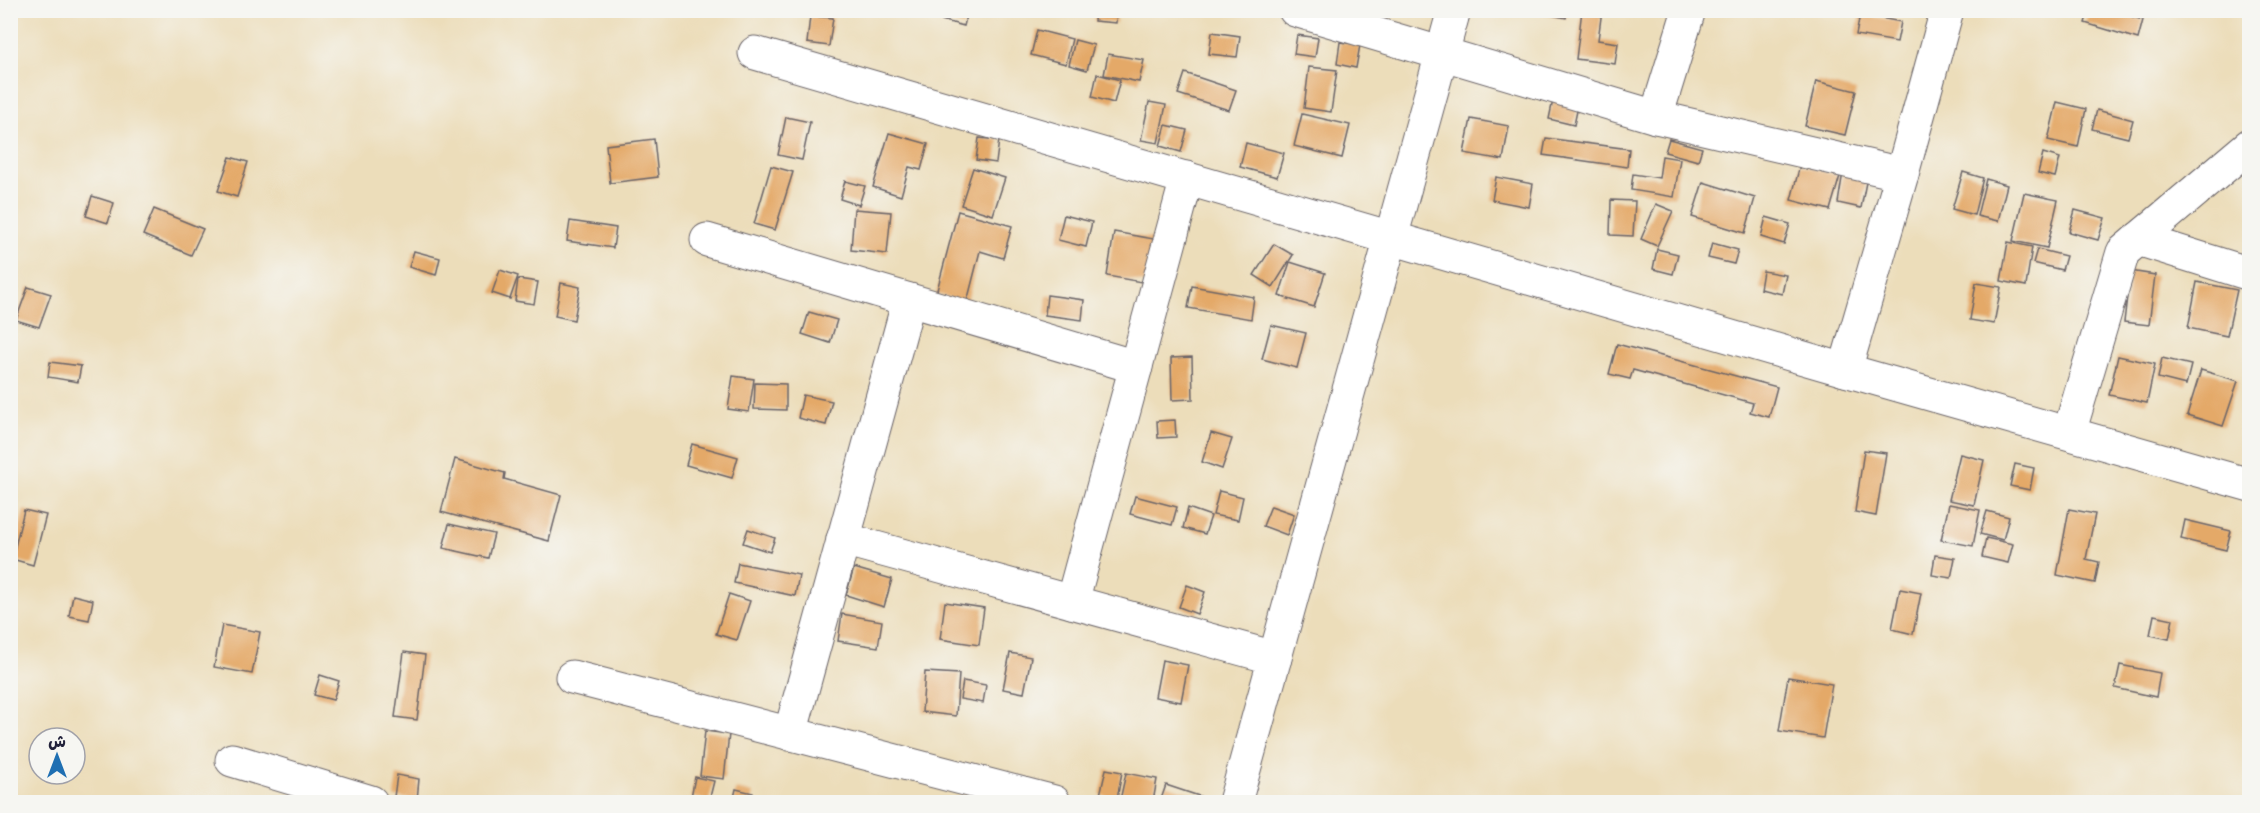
<svg xmlns="http://www.w3.org/2000/svg" width="2260" height="813" font-family="Caveat,'Playpen Sans Arabic',sans-serif">
	<style>
		.building { fill: #e4a967 }
		.lines { fill: none; stroke-linecap: round; stroke-linejoin: round }
		.minor-casing { stroke: #696367; stroke-width: 35 }
		.minor { stroke: #fff; stroke-width: 33 }
	</style>
	<rect width="100%" height="100%" fill="#f6f6f2"/>
	<filter id="ink" filterUnits="userSpaceOnUse"><feTurbulence type="fractalNoise" baseFrequency=".0167" numOctaves="2"/><feDisplacementMap in="SourceGraphic" scale="12" xChannelSelector="R" yChannelSelector="G"/><feConvolveMatrix kernelMatrix="1 2 1 2 8 2 1 2 1" color-interpolation-filters="sRGB"/></filter>
	<filter id="wash" filterUnits="userSpaceOnUse"><feTurbulence type="fractalNoise" baseFrequency=".008" numOctaves="4" result="noise"/><feDisplacementMap in="SourceGraphic" scale="24" xChannelSelector="R" yChannelSelector="G"/><feGaussianBlur stdDeviation="1.35" result="paint"/><feColorMatrix in="noise" values="0 0 0 0 0 0 0 0 0 0 0 0 0 0 0 0 0 1.4 0 .05"/><feComposite in="paint" operator="in"/></filter>
	<g filter="url(#wash)">
		<rect width="100%" height="100%" fill="#ecddba"/>
		<g id="blocks">
			<g class="building">
				<path d="M944 10H968L964 26 941 20Z"/>
				<path d="M1095 10H1117L1116 23 1094 21Z"/>
				<path d="M1541 10H1568L1566 18 1540 13Z"/>
				<path d="M1582 10H1602L1598 40 1618 43 1615 64 1576 59Z"/>
				<path d="M2089 10H2110L2143 20 2138 39 2085 23Z"/>
				<path d="M1860 14 1901 22 1897 42 1856 35Z"/>
				<path d="M810 16 833 18 829 46 807 43Z"/>
				<path d="M1037 30 1072 39 1066 64 1031 55Z"/>
				<path d="M1212 32 1240 36 1237 57 1209 54Z"/>
				<path d="M1297 35 1318 38 1315 57 1294 54Z"/>
				<path d="M1075 40 1094 45 1087 70 1069 65Z"/>
				<path d="M1340 42 1360 45 1356 68 1337 64Z"/>
				<path d="M1108 54 1144 60 1139 82 1104 75Z"/>
				<path d="M1309 67 1337 70 1331 112 1304 108Z"/>
				<path d="M1185 73 1236 90 1229 110 1178 94Z"/>
				<path d="M1097 74 1120 80 1114 103 1092 97Z"/>
				<path d="M1816 81 1856 91 1845 135 1805 126Z"/>
				<path d="M1553 100 1578 106 1574 125 1549 119Z"/>
				<path d="M1149 102 1166 105 1158 143 1141 140Z"/>
				<path d="M2057 102 2086 109 2078 147 2048 140Z"/>
				<path d="M2097 110 2133 120 2128 138 2092 129Z"/>
				<path d="M1302 114 1350 125 1342 158 1294 146Z"/>
				<path d="M786 117 810 122 802 160 778 155Z"/>
				<path d="M1471 119 1509 126 1503 160 1464 153Z"/>
				<path d="M1166 125 1187 130 1181 152 1160 146Z"/>
				<path d="M889 133 928 144 921 170 909 167 901 196 873 187Z"/>
				<path d="M979 138 999 140 996 163 976 160Z"/>
				<path d="M1546 138 1629 149 1627 167 1543 155Z"/>
				<path d="M654 139 658 177 610 183 606 145Z"/>
				<path d="M1669 139 1702 148 1698 161 1665 152Z"/>
				<path d="M1246 143 1284 153 1277 177 1240 167Z"/>
				<path d="M2043 153 2060 158 2055 177 2038 173Z"/>
				<path d="M1662 156 1680 159 1674 197 1631 190 1633 174 1659 178Z"/>
				<path d="M230 157 248 162 237 197 218 191Z"/>
				<path d="M1800 165 1840 176 1830 210 1791 200Z"/>
				<path d="M771 166 793 172 775 230 754 224Z"/>
				<path d="M973 168 1005 178 993 215 961 205Z"/>
				<path d="M1843 172 1867 177 1861 208 1838 203Z"/>
				<path d="M1963 172 1983 178 1974 215 1952 209Z"/>
				<path d="M1496 177 1533 184 1529 207 1492 200Z"/>
				<path d="M1986 179 2007 185 1998 221 1977 216Z"/>
				<path d="M845 181 865 186 859 205 840 199Z"/>
				<path d="M1703 182 1755 198 1745 233 1692 217Z"/>
				<path d="M2024 193 2058 200 2047 248 2013 241Z"/>
				<path d="M92 196 114 203 108 223 86 216Z"/>
				<path d="M1611 200 1635 201 1633 236 1610 235Z"/>
				<path d="M1656 204 1673 211 1657 246 1641 239Z"/>
				<path d="M154 209 203 229 191 255 143 235Z"/>
				<path d="M854 209 891 212 887 254 851 250Z"/>
				<path d="M2075 210 2105 218 2098 240 2069 232Z"/>
				<path d="M958 211 1012 226 1003 258 980 251 967 302 936 294Z"/>
				<path d="M1064 215 1092 222 1086 247 1058 240Z"/>
				<path d="M1766 217 1790 224 1784 244 1761 237Z"/>
				<path d="M570 221 616 228 613 248 567 241Z"/>
				<path d="M1114 232 1154 239 1147 283 1107 276Z"/>
				<path d="M2008 242 2032 247 2026 286 2001 281Z"/>
				<path d="M1712 243 1738 250 1734 264 1708 258Z"/>
				<path d="M1274 244 1293 255 1273 287 1254 275Z"/>
				<path d="M1657 249 1678 254 1673 274 1653 269Z"/>
				<path d="M2037 249 2066 256 2062 270 2033 263Z"/>
				<path d="M414 251 440 258 436 275 409 267Z"/>
				<path d="M1290 262 1325 273 1314 307 1279 296Z"/>
				<path d="M500 270 518 276 510 299 492 293Z"/>
				<path d="M1763 271 1786 275 1782 294 1760 289Z"/>
				<path d="M2130 271 2155 275 2149 325 2124 322Z"/>
				<path d="M518 279 538 282 534 304 515 301Z"/>
				<path d="M2197 282 2237 290 2227 336 2188 328Z"/>
				<path d="M561 283 580 287 574 320 555 316Z"/>
				<path d="M1976 283 2001 287 1994 324 1970 320Z"/>
				<path d="M1192 286 1254 297 1251 319 1188 308Z"/>
				<path d="M28 287 51 294 39 327 16 320Z"/>
				<path d="M1047 295 1084 300 1082 320 1045 315Z"/>
				<path d="M809 312 837 320 830 343 802 334Z"/>
				<path d="M1271 325 1306 333 1297 368 1262 359Z"/>
				<path d="M1617 344 1777 387 1769 417 1750 412 1753 403 1633 370 1630 379 1609 374Z"/>
				<path d="M2118 356 2155 364 2147 403 2109 395Z"/>
				<path d="M1192 357 1193 399 1172 400 1171 358Z"/>
				<path d="M2162 358 2191 365 2186 385 2158 378Z"/>
				<path d="M50 362 81 366 78 382 48 377Z"/>
				<path d="M2201 370 2238 381 2223 426 2187 415Z"/>
				<path d="M733 376 754 379 749 412 728 409Z"/>
				<path d="M755 383 786 384V410L754 409Z"/>
				<path d="M803 395 832 401 826 425 798 418Z"/>
				<path d="M1175 420 1176 437 1158 438 1157 421Z"/>
				<path d="M1211 433 1232 439 1222 469 1202 462Z"/>
				<path d="M692 444 738 457 732 478 686 465Z"/>
				<path d="M1864 450 1886 453 1876 516 1855 512Z"/>
				<path d="M1960 454 1984 460 1974 505 1949 500Z"/>
				<path d="M455 459 505 473 504 479 561 495 549 541 441 512Z"/>
				<path d="M2015 464 2034 468 2030 490 2010 486Z"/>
				<path d="M1219 491 1243 497 1238 520 1213 515Z"/>
				<path d="M1135 496 1177 507 1172 525 1130 514Z"/>
				<path d="M1949 504 1980 510 1973 546 1941 540Z"/>
				<path d="M1271 506 1294 514 1287 535 1263 526Z"/>
				<path d="M1188 508 1211 516 1205 534 1183 528Z"/>
				<path d="M2069 509 2095 514 2086 559 2099 562 2095 583 2057 575Z"/>
				<path d="M24 510 46 515 33 565 12 559Z"/>
				<path d="M1987 511 2009 517 2003 540 1980 534Z"/>
				<path d="M2185 520 2231 531 2226 550 2181 539Z"/>
				<path d="M449 524 494 534 488 558 443 548Z"/>
				<path d="M748 529 775 538 770 552 743 543Z"/>
				<path d="M1986 538 2013 544 2008 563 1982 557Z"/>
				<path d="M1935 555 1955 558 1951 578 1932 575Z"/>
				<path d="M738 563 799 575 795 596 734 583Z"/>
				<path d="M854 568 892 579 884 607 846 595Z"/>
				<path d="M1187 585 1205 592 1197 614 1179 607Z"/>
				<path d="M1900 589 1921 593 1913 634 1892 629Z"/>
				<path d="M729 594 750 601 737 640 716 634Z"/>
				<path d="M73 595 93 600 89 620 69 616Z"/>
				<path d="M945 602 984 608 979 645 940 639Z"/>
				<path d="M842 614 882 621 878 647 838 641Z"/>
				<path d="M2154 615 2173 619 2169 639 2150 635Z"/>
				<path d="M222 625 260 632 252 674 214 667Z"/>
				<path d="M404 652 425 655 417 720 395 717Z"/>
				<path d="M1010 653 1031 657 1024 693 1003 689Z"/>
				<path d="M1162 660 1188 665 1181 702 1155 697Z"/>
				<path d="M2120 665 2160 673 2156 697 2115 688Z"/>
				<path d="M925 672 959 674 956 716 922 712Z"/>
				<path d="M320 675 339 681 333 700 314 695Z"/>
				<path d="M1788 677 1832 684 1823 738 1779 731Z"/>
				<path d="M963 681 986 685 983 703 960 699Z"/>
				<path d="M705 731 729 734 724 779 700 776Z"/>
				<path d="M1106 769 1122 772 1117 799 1100 795Z"/>
				<path d="M1126 773 1157 779 1153 802 1120 800Z"/>
				<path d="M397 775 419 779 417 800 394 797Z"/>
				<path d="M695 777 714 781 709 801 691 797Z"/>
				<path d="M1166 785 1202 797 1200 802H1160Z"/>
				<path d="M736 789 753 793 751 802H733Z"/>
			</g>
		</g>
	</g>
	<g filter="url(#ink)">
		<use href="#blocks" fill-opacity="0" stroke="#696367" stroke-width="1.5"/>
		<g class="lines">
			<defs>
				<g id="minor">
					<path d="M1295 10 1656 117 1902 174"/>
					<path d="M755 53 1845 370 2250 485"/>
					<path d="M1656 117 1689 10"/>
					<path d="M2138 239 2250 274"/>
					<path d="M707 240 1136 367"/>
					<path d="M1845 370 1902 174 1947 10"/>
					<path d="M2069 433 2123 252 2250 145"/>
					<path d="M843 539 1275 658"/>
					<path d="M1072 602 1187 178"/>
					<path d="M572 677 1054 802"/>
					<path d="M790 734 909 300"/>
					<path d="M232 760 371 802"/>
					<path d="M1235 802 1454 10"/>
				</g>
			</defs>
			<use href="#minor" class="minor-casing"/>
			<use href="#minor" class="minor"/>
		</g>
	</g>
	<rect width="2260" height="813" fill="none" stroke="#f6f6f2" stroke-width="36"/>
	<g transform="translate(57 756)"><circle r="28" fill="#f6f6f2" stroke="#a1a1a9" stroke-width="1.5"/>
	<path d="M0-4.5L10 22L0 15L-10 22Z" fill="#1f6fb2"/>
	<text y="-9" font-size="16" font-weight="bold" text-anchor="middle" fill="#22223b">ش</text>
	</g>
</svg>
